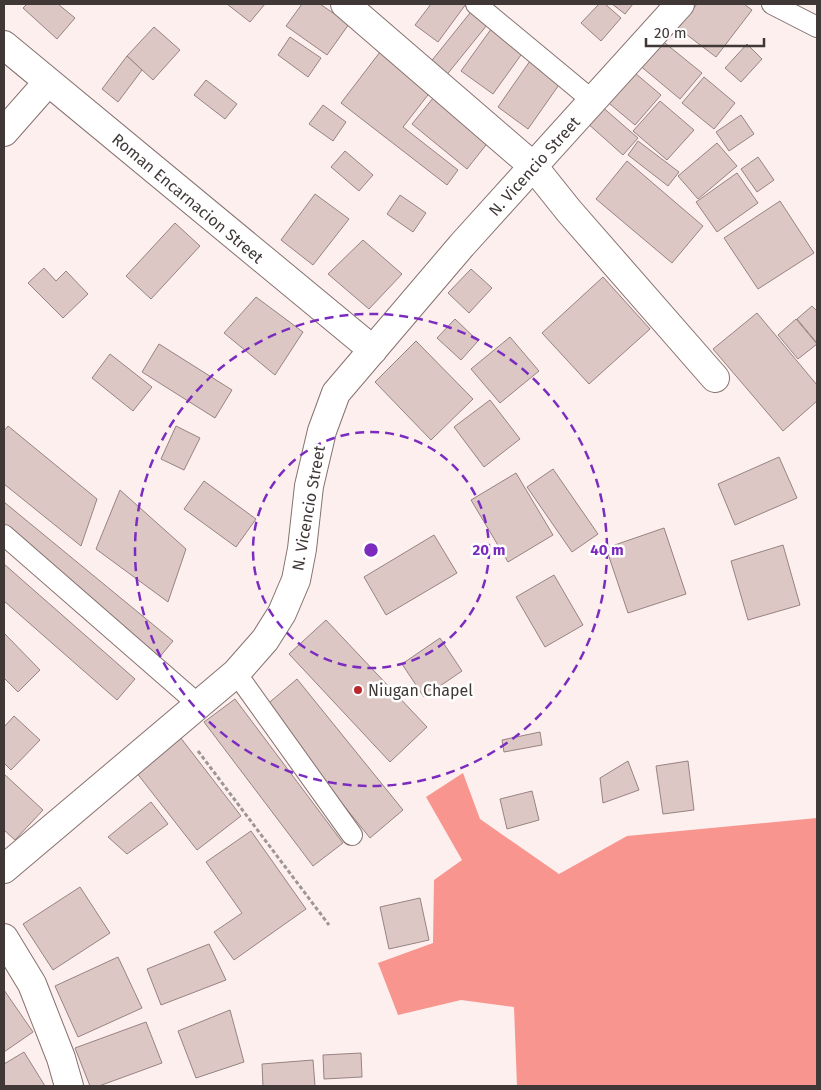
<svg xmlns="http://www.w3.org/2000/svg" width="821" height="1090" font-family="'Fira Sans',sans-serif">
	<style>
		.water { fill: #f8958e }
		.building { fill: #ddc7c5; stroke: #978381 }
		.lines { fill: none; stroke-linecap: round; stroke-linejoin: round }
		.service-casing { stroke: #867270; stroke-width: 22 }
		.minor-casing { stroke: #867270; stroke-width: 30 }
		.path { stroke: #9f9594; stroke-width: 3; stroke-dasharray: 4 2.5; stroke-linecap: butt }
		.service { stroke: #fff; stroke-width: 20 }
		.minor { stroke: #fff; stroke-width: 28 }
		.ring { fill: none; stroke: #7b2cbf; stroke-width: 2.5; stroke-dasharray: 9 6 }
		.poi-dot { fill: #b9282e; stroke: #fff; stroke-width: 2 }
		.labels { text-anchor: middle; stroke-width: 5; stroke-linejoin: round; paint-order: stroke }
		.street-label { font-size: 16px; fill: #403837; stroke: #fff }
		.poi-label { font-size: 16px; fill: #403837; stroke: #fff; text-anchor: start }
		.centre { fill: #7b2cbf; stroke: #fff; stroke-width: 2.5 }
		.ring-label { font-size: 15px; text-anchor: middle; font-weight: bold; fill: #7b2cbf; stroke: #fff; stroke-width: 5; stroke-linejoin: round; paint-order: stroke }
	</style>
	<rect width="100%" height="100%" fill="#fcefee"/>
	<path class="water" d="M463 773 480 819 559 874 627 836 817 818V1086H517L514 1007 461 1000 398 1015 378 963 433 943 434 880 462 860 426 797Z"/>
	<g class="building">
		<path d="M27 4H58L75 18 57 39 23 8Z"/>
		<path d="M227 4H265L250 22Z"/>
		<path d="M302 4H320L349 24 327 55 286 26Z"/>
		<path d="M431 4H466L438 42 415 25Z"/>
		<path d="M599 4H605L621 18 601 41 581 23Z"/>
		<path d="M612 4H633L625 14Z"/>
		<path d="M697 4H744L752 10 716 57 678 28Z"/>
		<path d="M474 8 487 25 445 77 429 64Z"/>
		<path d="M494 25 526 48 493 94 461 71Z"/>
		<path d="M154 27 180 50 153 80 127 56Z"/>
		<path d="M290 37 321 58 308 77 278 55Z"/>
		<path d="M660 39 702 73 680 99 638 64Z"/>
		<path d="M747 44 762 59 741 82 725 68Z"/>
		<path d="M380 52 431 91 403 127 458 170 447 185 341 103Z"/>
		<path d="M127 56 142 70 118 102 102 89Z"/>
		<path d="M530 61 561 82 528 129 498 107Z"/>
		<path d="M629 68 661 95 635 125 604 99Z"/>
		<path d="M704 77 735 103 714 129 682 103Z"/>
		<path d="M206 80 237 104 225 119 194 95Z"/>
		<path d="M438 92 493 136 467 169 412 124Z"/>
		<path d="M660 101 694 130 667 160 633 131Z"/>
		<path d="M323 105 346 122 333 141 309 124Z"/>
		<path d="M600 105 638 138 623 155 586 122Z"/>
		<path d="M741 115 754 134 729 151 716 132Z"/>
		<path d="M638 141 679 172 668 186 628 155Z"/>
		<path d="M717 143 737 166 698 199 678 176Z"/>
		<path d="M345 151 373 175 359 191 331 167Z"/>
		<path d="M758 157 774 180 757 192 741 169Z"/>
		<path d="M627 161 703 226 672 263 596 199Z"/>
		<path d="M737 173 758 203 717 232 696 202Z"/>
		<path d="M315 194 349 219 313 265 281 240Z"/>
		<path d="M400 195 426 213 413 232 387 214Z"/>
		<path d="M780 201 814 253 758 289 724 238Z"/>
		<path d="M175 223 200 246 151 299 126 276Z"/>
		<path d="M363 240 402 274 369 309 328 274Z"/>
		<path d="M44 268 56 281 66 271 88 294 63 318 28 283Z"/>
		<path d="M471 269 492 288 469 313 448 293Z"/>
		<path d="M603 277 650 329 589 384 542 333Z"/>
		<path d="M256 297 303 332 275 375 224 333Z"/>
		<path d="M812 306 817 311V343L797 319Z"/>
		<path d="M757 313 817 385V401L783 431 713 349Z"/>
		<path d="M455 319 478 341 461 360 437 338Z"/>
		<path d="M796 319 817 344 798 359 778 335Z"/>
		<path d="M510 337 539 371 500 403 471 369Z"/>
		<path d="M416 341 473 399 431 440 375 382Z"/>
		<path d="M159 344 232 390 215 418 142 372Z"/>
		<path d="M110 354 152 387 133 411 92 378Z"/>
		<path d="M490 400 520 439 484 467 454 427Z"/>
		<path d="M8 426 97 499 81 546 4 484V431Z"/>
		<path d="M176 426 200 438 184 470 161 459Z"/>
		<path d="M779 457 797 498 735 525 718 484Z"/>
		<path d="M553 469 598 534 572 552 527 487Z"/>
		<path d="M516 473 553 535 508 562 471 500Z"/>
		<path d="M204 481 256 519 236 547 184 509Z"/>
		<path d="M120 490 186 549 168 602 96 549Z"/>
		<path d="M4 502 173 641 158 659 4 533Z"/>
		<path d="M664 528 686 594 628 613 606 548Z"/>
		<path d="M434 535 457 573 386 615 364 577Z"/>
		<path d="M783 545 800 605 748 620 731 561Z"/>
		<path d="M4 564 135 679 117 700 4 601Z"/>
		<path d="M554 575 583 625 545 647 516 597Z"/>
		<path d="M326 620 427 727 390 762 289 654Z"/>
		<path d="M4 633 40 670 18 692 4 678Z"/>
		<path d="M440 638 462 671 424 697 402 664Z"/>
		<path d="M297 679 403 810 370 838 264 707Z"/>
		<path d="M235 699 343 843 313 866 204 722Z"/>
		<path d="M14 716 40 740 11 770 4 763V727Z"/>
		<path d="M540 732 542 745 504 752 502 740Z"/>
		<path d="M180 737 241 816 197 850 136 772Z"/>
		<path d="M628 761 639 790 603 803 600 778Z"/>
		<path d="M688 761 694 810 663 814 656 766Z"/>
		<path d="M4 774 43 810 15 840 4 830Z"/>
		<path d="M532 791 539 820 507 829 500 799Z"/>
		<path d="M151 802 168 824 127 854 108 837Z"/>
		<path d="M251 831 306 909 234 960 214 932 242 913 206 862Z"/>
		<path d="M80 887 110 933 53 970 23 924Z"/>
		<path d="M420 898 429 940 389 949 380 907Z"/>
		<path d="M209 944 226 980 161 1005 147 969Z"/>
		<path d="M118 957 142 1008 78 1037 55 986Z"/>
		<path d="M4 990 33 1032 4 1052Z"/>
		<path d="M230 1010 244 1062 196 1078 178 1031Z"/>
		<path d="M146 1022 162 1063 99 1086H90L75 1048Z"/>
		<path d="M24 1052 45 1086H4V1064Z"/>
		<path d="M361 1053 362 1077 324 1079 323 1055Z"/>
		<path d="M313 1060 315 1086H263L262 1064Z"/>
	</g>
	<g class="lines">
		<defs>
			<g id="service">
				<path d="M476 4 593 101"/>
				<path d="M772 4 817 27"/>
				<path d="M4 535 199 705"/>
				<path d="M236 673 352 835"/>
			</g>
			<g id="minor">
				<path d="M345 4 533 166 569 211 715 378"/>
				<path d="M4 45 373 350"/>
				<path d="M4 132 48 82"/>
				<path d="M4 869 236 673 265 640 282 613 296 580 302 549 309 486 322 431 336 393 462 245 680 4"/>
				<path d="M4 938 32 984 61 1058 69 1086"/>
			</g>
		</defs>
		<use href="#service" class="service-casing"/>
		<use href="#minor" class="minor-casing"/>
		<path class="path" d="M198 751 329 925"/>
		<use href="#service" class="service"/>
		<use href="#minor" class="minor"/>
	</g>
	<g class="ring">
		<circle cx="371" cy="550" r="118"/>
		<circle cx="371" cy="550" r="236"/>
	</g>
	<circle class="poi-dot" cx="358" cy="690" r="5"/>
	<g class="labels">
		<g class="street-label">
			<text transform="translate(534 166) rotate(-48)" y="6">N. Vicencio Street</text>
			<text transform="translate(188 198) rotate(40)" y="6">Roman Encarnacion Street</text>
			<text transform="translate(308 508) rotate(-80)" y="6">N. Vicencio Street</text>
		</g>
		<g class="poi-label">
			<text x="368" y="696">Niugan Chapel</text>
		</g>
	</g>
	<circle cx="371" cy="550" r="8" class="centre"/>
	<g class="ring-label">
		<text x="489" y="555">20 m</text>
		<text x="607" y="555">40 m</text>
	</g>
	<rect width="821" height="1090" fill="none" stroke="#403837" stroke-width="10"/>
	<path d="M646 38v8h118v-8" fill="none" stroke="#403837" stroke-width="2.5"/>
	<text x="654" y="38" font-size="15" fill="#403837" stroke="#ffffff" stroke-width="4" paint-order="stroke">20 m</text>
</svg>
